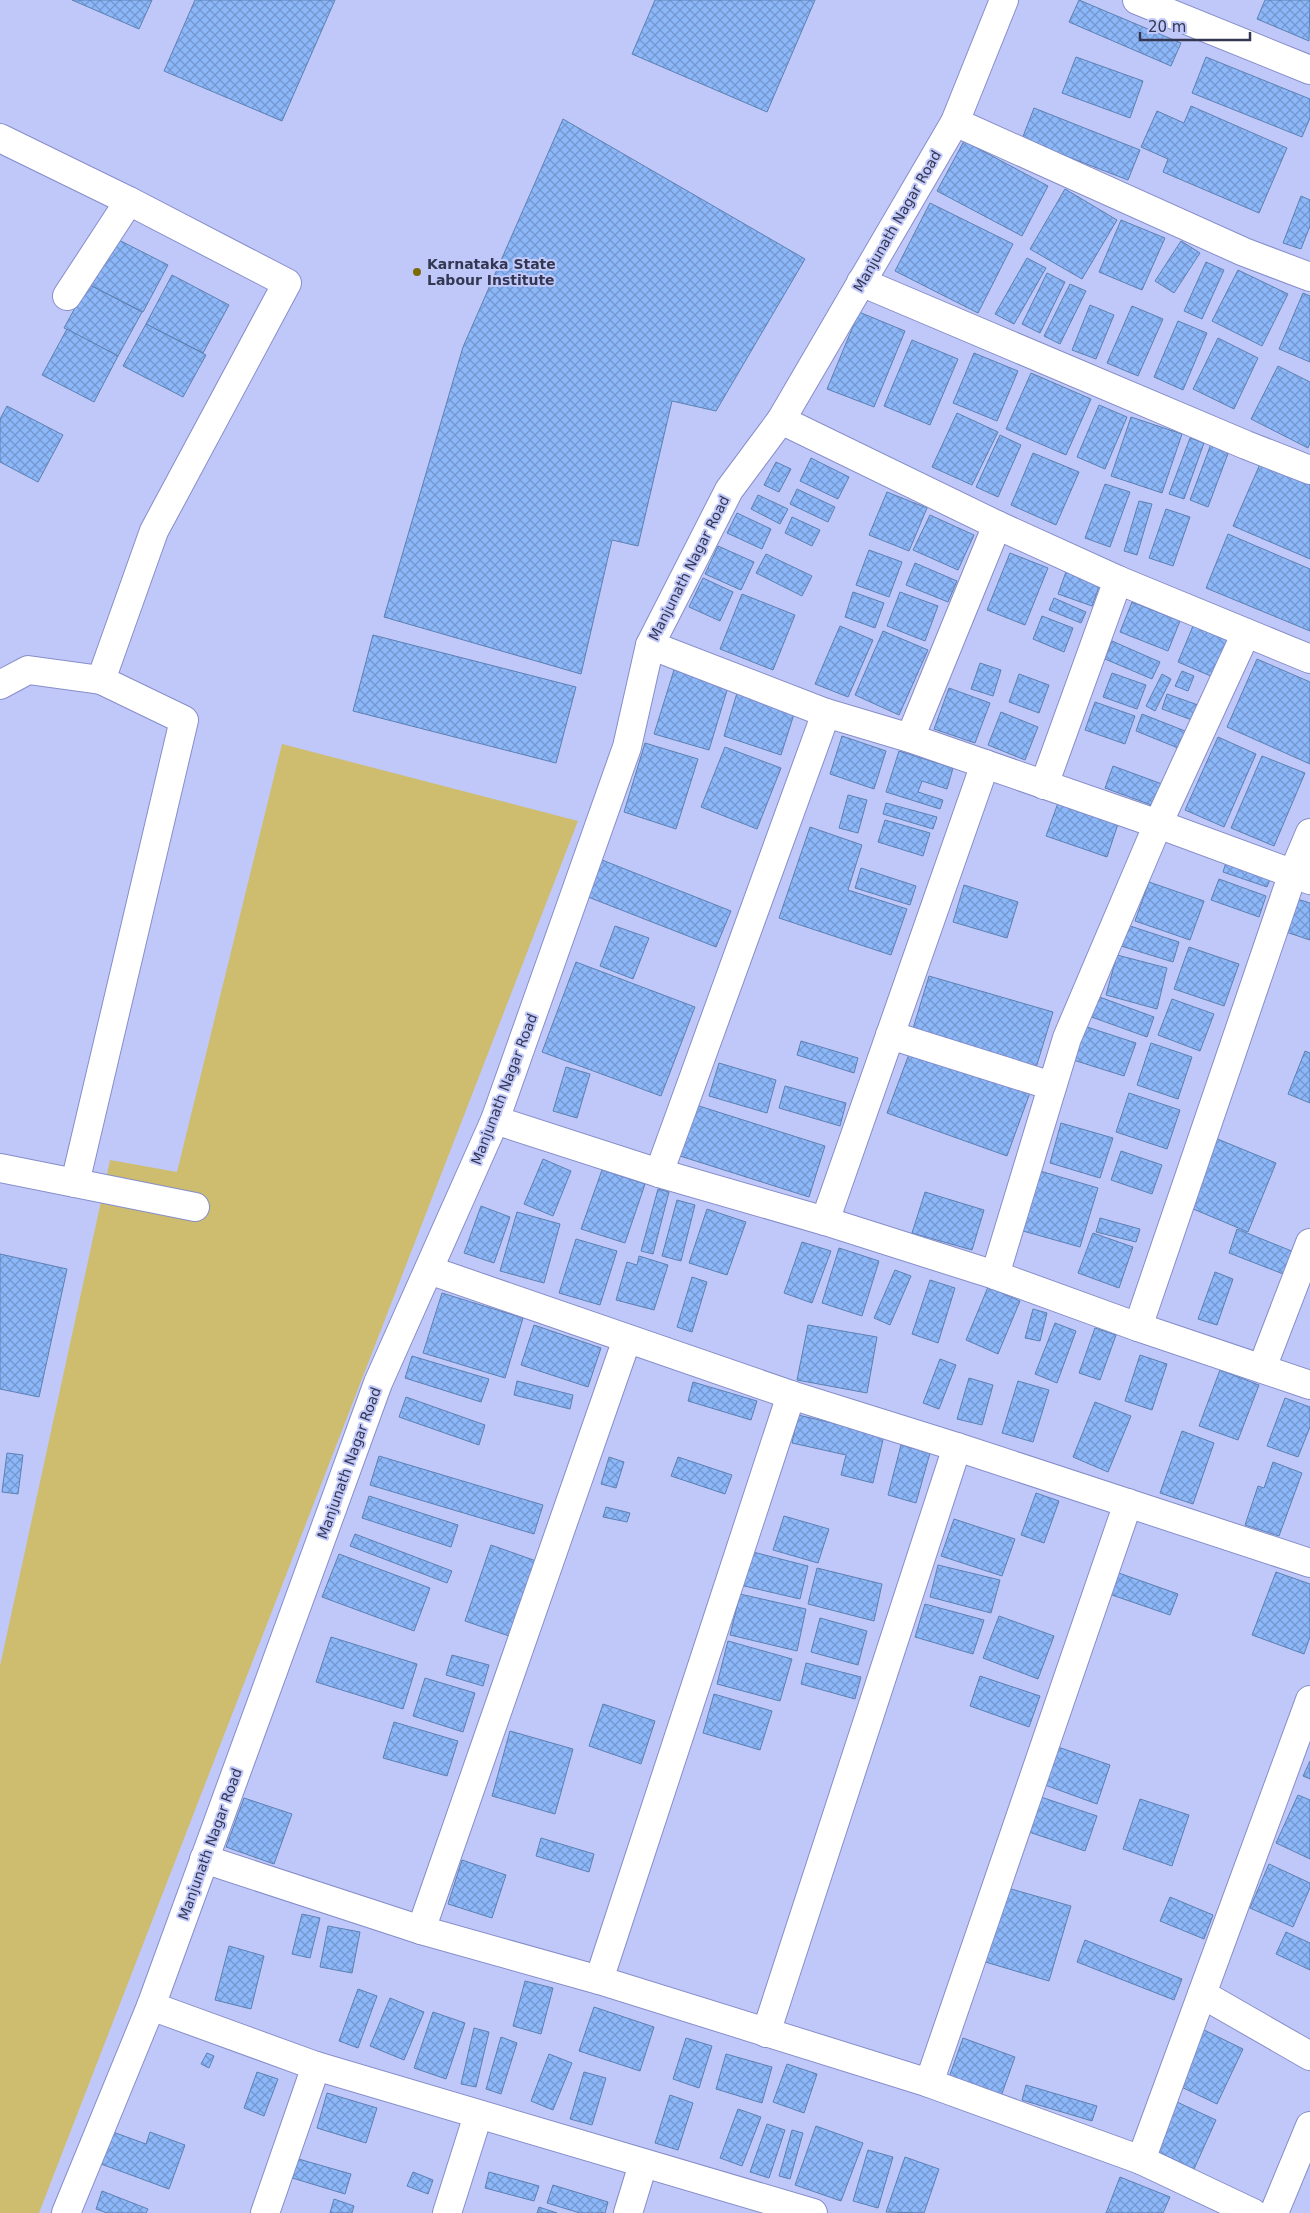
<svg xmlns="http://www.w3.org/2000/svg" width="1310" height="2213" font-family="'DejaVu Sans',sans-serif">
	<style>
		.green { fill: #cebd6e }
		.building { fill: url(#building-cross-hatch); stroke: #5d80b3 }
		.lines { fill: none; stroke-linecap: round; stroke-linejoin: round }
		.street-casing { stroke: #868ec9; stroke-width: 30 }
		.street { stroke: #fff; stroke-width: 28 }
		.poi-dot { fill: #7c6a02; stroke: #c0c8fa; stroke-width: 2 }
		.labels { text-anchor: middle; stroke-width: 4; stroke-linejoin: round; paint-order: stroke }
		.street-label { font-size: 14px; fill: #343751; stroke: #c0c8fa }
		.poi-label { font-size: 14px; font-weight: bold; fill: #343751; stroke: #c0c8fa; text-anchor: start }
	</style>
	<defs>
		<pattern id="building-cross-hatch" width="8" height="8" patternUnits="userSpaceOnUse" patternTransform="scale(1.25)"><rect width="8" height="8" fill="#8cb8fa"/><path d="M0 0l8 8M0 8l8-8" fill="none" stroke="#7396cd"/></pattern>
	</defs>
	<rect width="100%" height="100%" fill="#c0c8fa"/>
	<path class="green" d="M282 744 578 821 39 2213H0V1666L110 1160 177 1172Z"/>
	<g class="building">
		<path d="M72 0H152L139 29Z"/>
		<path d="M195 0H335L282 121 164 71Z"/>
		<path d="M655 0H815L767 112 632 54Z"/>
		<path d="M1079 0 1181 43 1171 66 1069 22Z"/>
		<path d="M1265 0H1310L1309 41 1257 19Z"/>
		<path d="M1076 57 1143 81 1130 118 1062 93Z"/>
		<path d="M1206 57 1310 99V118L1302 137 1192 93Z"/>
		<path d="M1191 106 1287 148 1259 213 1163 172 1168 159 1141 147 1157 111 1184 123Z"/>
		<path d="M1034 108 1140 150 1128 180 1022 139Z"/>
		<path d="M563 119 805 259 716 411 672 401 638 546 612 540 581 674 384 617 463 347Z"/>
		<path d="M964 141 1048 186 1022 236 937 191Z"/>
		<path d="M1065 189 1117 220 1082 279 1030 249Z"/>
		<path d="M1301 196 1310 200V226L1301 249 1283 243Z"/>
		<path d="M930 203 1013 244 978 313 895 271Z"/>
		<path d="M1121 220 1165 238 1142 290 1099 272Z"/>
		<path d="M113 237 168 265 143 312 88 284Z"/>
		<path d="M1181 241 1200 253 1174 293 1155 281Z"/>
		<path d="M1027 258 1046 268 1014 324 995 314Z"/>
		<path d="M1206 262 1224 270 1202 319 1184 311Z"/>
		<path d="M1238 270 1288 294 1262 346 1212 321Z"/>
		<path d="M1047 273 1065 282 1040 333 1022 324Z"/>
		<path d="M172 275 229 305 203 353 146 324Z"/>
		<path d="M88 284 142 312 118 356 64 328Z"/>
		<path d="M1070 284 1086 291 1060 344 1044 336Z"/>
		<path d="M1303 293 1310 296V362L1279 349Z"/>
		<path d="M1090 305 1114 315 1096 359 1072 350Z"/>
		<path d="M1132 306 1163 319 1138 376 1107 363Z"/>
		<path d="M859 312 905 331 874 407 827 389Z"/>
		<path d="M1178 321 1207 333 1183 390 1154 377Z"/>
		<path d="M146 324 206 355 183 397 123 366Z"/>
		<path d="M67 329 118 356 94 402 42 375Z"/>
		<path d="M1218 338 1258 358 1234 409 1193 389Z"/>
		<path d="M912 340 958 359 930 425 884 406Z"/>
		<path d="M974 353 1018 371 997 421 953 403Z"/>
		<path d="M1278 366 1310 382V443L1308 448 1251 419Z"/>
		<path d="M1031 373 1091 399 1066 455 1006 429Z"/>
		<path d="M1099 405 1127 417 1105 469 1077 457Z"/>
		<path d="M7 406 63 435 38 482 0 462V419Z"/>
		<path d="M957 413 998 432 972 485 932 467Z"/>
		<path d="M1131 417 1182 434 1162 493 1111 476Z"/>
		<path d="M1000 435 1021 445 998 497 976 487Z"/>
		<path d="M1190 438 1204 443 1184 499 1169 494Z"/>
		<path d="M1211 444 1229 451 1208 507 1190 500Z"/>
		<path d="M1033 453 1079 472 1056 525 1011 505Z"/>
		<path d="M811 458 849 477 838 499 800 481Z"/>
		<path d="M776 462 791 469 779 492 764 485Z"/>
		<path d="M1260 464 1310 485V559L1233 526Z"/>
		<path d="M1105 484 1130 492 1110 547 1085 538Z"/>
		<path d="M797 489 835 507 828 522 790 504Z"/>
		<path d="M887 492 927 508 909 551 869 535Z"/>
		<path d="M758 495 788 509 780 524 751 509Z"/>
		<path d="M1139 501 1152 504 1137 555 1124 551Z"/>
		<path d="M1166 509 1190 517 1173 566 1149 558Z"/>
		<path d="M737 513 771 529 762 549 727 533Z"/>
		<path d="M930 515 974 535 958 570 913 550Z"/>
		<path d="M792 517 820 530 812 546 785 533Z"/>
		<path d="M1228 534 1310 569V631L1206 588Z"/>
		<path d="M718 546 754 562 741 590 705 574Z"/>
		<path d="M869 550 902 562 889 597 856 585Z"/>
		<path d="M1010 553 1048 568 1025 625 987 610Z"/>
		<path d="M766 554 812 576 802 596 756 573Z"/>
		<path d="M915 563 957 581 948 602 906 585Z"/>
		<path d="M1067 569 1101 581 1092 606 1058 594Z"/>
		<path d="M703 578 733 592 720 621 689 607Z"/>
		<path d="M853 592 884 603 875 628 845 617Z"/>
		<path d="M900 592 938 606 925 641 887 626Z"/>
		<path d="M742 594 795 615 773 670 720 649Z"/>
		<path d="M1054 598 1086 612 1081 623 1049 610Z"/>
		<path d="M1132 602 1180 621 1168 651 1120 632Z"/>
		<path d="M1042 616 1073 628 1064 652 1033 639Z"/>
		<path d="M840 626 873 640 848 697 815 684Z"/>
		<path d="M1193 626 1229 641 1213 677 1178 662Z"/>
		<path d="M883 631 928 650 899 715 855 695Z"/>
		<path d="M373 635 576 687 556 763 353 711Z"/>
		<path d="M1112 641 1160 662 1152 679 1105 659Z"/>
		<path d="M1257 659 1310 682V764L1227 727Z"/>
		<path d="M980 663 1001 670 993 696 971 689Z"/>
		<path d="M674 670 728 687 709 750 654 734Z"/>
		<path d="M1182 671 1194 676 1188 691 1175 686Z"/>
		<path d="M1112 673 1146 685 1137 709 1103 697Z"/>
		<path d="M1019 674 1049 685 1039 713 1009 702Z"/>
		<path d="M1162 674 1171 679 1155 711 1146 706Z"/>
		<path d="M949 688 990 703 975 743 934 729Z"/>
		<path d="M737 693 795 711 781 755 724 736Z"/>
		<path d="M1167 694 1198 705 1192 720 1162 709Z"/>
		<path d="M1095 702 1135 716 1125 744 1085 730Z"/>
		<path d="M1001 712 1038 727 1025 760 988 745Z"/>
		<path d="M1142 714 1185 731 1178 748 1136 731Z"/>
		<path d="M842 736 886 751 874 789 830 774Z"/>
		<path d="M1218 737 1256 754 1224 827 1185 810Z"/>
		<path d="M645 743 698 759 676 829 624 812Z"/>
		<path d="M725 747 781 768 757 829 701 807Z"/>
		<path d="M899 751 953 768 947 789 922 781 918 792 943 800 940 809 886 792Z"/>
		<path d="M1262 756 1305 773 1274 846 1231 828Z"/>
		<path d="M1113 766 1162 784 1154 806 1105 788Z"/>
		<path d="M848 795 867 800 858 833 839 828Z"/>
		<path d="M886 803 937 817 933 829 883 814Z"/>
		<path d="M1058 803 1118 824 1107 857 1046 836Z"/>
		<path d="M885 820 930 833 923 856 878 842Z"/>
		<path d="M810 827 862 845 848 890 907 909 891 955 779 918Z"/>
		<path d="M1229 853 1274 869 1267 887 1223 872Z"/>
		<path d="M597 858 731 911 716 947 583 895Z"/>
		<path d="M861 868 916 886 910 905 855 888Z"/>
		<path d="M1219 879 1266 896 1259 917 1211 900Z"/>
		<path d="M1149 882 1204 901 1190 940 1135 921Z"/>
		<path d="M964 885 1018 902 1007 938 953 922Z"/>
		<path d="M1294 898 1310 903V940L1283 931Z"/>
		<path d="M1127 925 1179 942 1173 962 1121 946Z"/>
		<path d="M615 926 649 938 633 979 600 966Z"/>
		<path d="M1189 947 1239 964 1224 1006 1174 989Z"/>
		<path d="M1117 955 1167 968 1157 1009 1106 995Z"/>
		<path d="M576 962 695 1007 661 1096 542 1052Z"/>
		<path d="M929 976 1053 1012 1035 1071 911 1035Z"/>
		<path d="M1094 995 1154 1017 1147 1037 1086 1015Z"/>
		<path d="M1172 999 1214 1014 1200 1051 1158 1035Z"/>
		<path d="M1081 1025 1136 1043 1124 1076 1070 1059Z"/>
		<path d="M801 1041 858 1058 854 1073 797 1055Z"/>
		<path d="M1151 1043 1192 1057 1178 1099 1137 1085Z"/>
		<path d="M912 1046 1031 1090 1007 1156 887 1113Z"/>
		<path d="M1305 1051 1310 1053V1103L1288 1094Z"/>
		<path d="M719 1063 776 1080 767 1113 709 1096Z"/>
		<path d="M566 1067 590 1074 577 1118 553 1111Z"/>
		<path d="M785 1086 846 1103 840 1126 779 1108Z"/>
		<path d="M1129 1093 1180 1110 1167 1149 1116 1132Z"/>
		<path d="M696 1105 825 1146 809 1197 680 1156Z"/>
		<path d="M1061 1123 1113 1138 1100 1178 1050 1163Z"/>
		<path d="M1215 1138 1276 1163 1248 1232 1186 1206Z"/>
		<path d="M1121 1151 1162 1165 1152 1194 1111 1180Z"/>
		<path d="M543 1159 571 1171 553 1216 524 1204Z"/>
		<path d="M602 1170 645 1184 625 1243 581 1229Z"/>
		<path d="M1040 1171 1098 1188 1080 1247 1023 1231Z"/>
		<path d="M658 1189 669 1192 653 1254 641 1251Z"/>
		<path d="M925 1192 984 1210 972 1250 912 1233Z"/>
		<path d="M677 1200 695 1205 681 1261 662 1256Z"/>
		<path d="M481 1206 510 1217 494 1263 464 1253Z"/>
		<path d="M707 1209 746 1222 727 1275 689 1263Z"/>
		<path d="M517 1212 560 1224 544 1283 500 1271Z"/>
		<path d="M1100 1218 1140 1229 1136 1242 1096 1232Z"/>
		<path d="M1237 1229 1299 1254 1291 1277 1229 1253Z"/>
		<path d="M1093 1233 1133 1247 1119 1288 1078 1273Z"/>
		<path d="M576 1239 617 1251 600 1305 559 1293Z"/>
		<path d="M802 1242 831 1251 812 1303 784 1293Z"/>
		<path d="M839 1248 879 1261 862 1316 822 1303Z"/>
		<path d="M0 1254 67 1269 39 1397 0 1389Z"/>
		<path d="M639 1256 668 1265 654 1310 616 1300 627 1262 637 1265Z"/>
		<path d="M895 1270 911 1276 890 1325 874 1318Z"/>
		<path d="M1215 1272 1233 1279 1217 1325 1198 1319Z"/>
		<path d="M692 1277 707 1282 692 1332 677 1327Z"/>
		<path d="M930 1280 955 1288 938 1343 912 1334Z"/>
		<path d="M988 1287 1020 1301 998 1354 966 1340Z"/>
		<path d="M442 1293 523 1318 505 1378 423 1353Z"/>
		<path d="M1033 1309 1047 1313 1040 1341 1025 1338Z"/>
		<path d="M1055 1323 1076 1331 1057 1383 1035 1374Z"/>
		<path d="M534 1325 601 1348 588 1387 521 1365Z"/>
		<path d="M808 1325 877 1337 867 1393 797 1380Z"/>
		<path d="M1095 1328 1116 1335 1100 1380 1079 1373Z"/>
		<path d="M1140 1355 1167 1364 1152 1410 1125 1401Z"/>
		<path d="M412 1356 489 1379 481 1402 405 1378Z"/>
		<path d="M940 1359 956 1365 939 1409 923 1403Z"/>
		<path d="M1220 1370 1259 1385 1238 1440 1199 1426Z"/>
		<path d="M969 1378 993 1385 982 1425 957 1419Z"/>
		<path d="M517 1381 573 1395 570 1409 514 1395Z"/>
		<path d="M1018 1381 1049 1390 1033 1442 1002 1433Z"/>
		<path d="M693 1382 757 1401 751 1420 688 1401Z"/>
		<path d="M406 1397 485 1425 479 1445 399 1417Z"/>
		<path d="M1285 1398 1310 1407V1427L1298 1457 1267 1446Z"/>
		<path d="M1095 1402 1131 1416 1108 1472 1073 1457Z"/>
		<path d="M798 1415 884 1435 873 1483 841 1475 846 1455 792 1443Z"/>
		<path d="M1182 1431 1214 1443 1193 1504 1160 1493Z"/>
		<path d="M901 1445 930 1453 916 1503 888 1495Z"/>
		<path d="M7 1453 23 1455 18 1494 2 1492Z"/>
		<path d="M379 1456 543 1505 534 1534 370 1485Z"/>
		<path d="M609 1457 624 1462 616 1488 601 1484Z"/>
		<path d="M678 1457 732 1475 725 1494 671 1476Z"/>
		<path d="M1273 1462 1302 1473 1279 1536 1245 1525 1258 1486 1264 1488Z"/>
		<path d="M1036 1493 1059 1501 1044 1543 1021 1535Z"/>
		<path d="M369 1496 458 1525 451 1547 362 1518Z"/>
		<path d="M606 1507 630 1513 627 1522 603 1517Z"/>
		<path d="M784 1516 829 1529 818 1563 773 1550Z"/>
		<path d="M954 1519 1015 1539 1002 1576 941 1556Z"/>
		<path d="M355 1534 452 1571 447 1583 350 1546Z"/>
		<path d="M491 1545 539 1562 512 1637 465 1621Z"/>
		<path d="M749 1551 808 1566 800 1599 740 1585Z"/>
		<path d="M339 1554 430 1588 414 1631 322 1597Z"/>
		<path d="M938 1565 1000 1580 991 1613 930 1597Z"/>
		<path d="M817 1568 882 1584 874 1621 808 1604Z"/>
		<path d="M1116 1572 1178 1594 1170 1615 1109 1594Z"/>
		<path d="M1276 1572 1310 1584V1637L1304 1654 1252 1635Z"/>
		<path d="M740 1594 806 1609 797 1651 730 1635Z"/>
		<path d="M925 1604 984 1620 973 1654 915 1637Z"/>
		<path d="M999 1616 1054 1636 1038 1679 983 1658Z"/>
		<path d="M820 1618 867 1631 858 1665 811 1652Z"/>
		<path d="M331 1637 417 1664 403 1709 316 1682Z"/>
		<path d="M728 1641 792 1659 780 1701 717 1684Z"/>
		<path d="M452 1655 489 1665 483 1686 446 1675Z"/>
		<path d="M806 1663 861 1677 855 1699 801 1684Z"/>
		<path d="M980 1676 1040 1696 1029 1727 970 1706Z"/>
		<path d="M425 1678 475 1693 463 1732 413 1716Z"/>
		<path d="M714 1694 772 1711 760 1750 703 1733Z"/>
		<path d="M603 1704 655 1721 641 1764 589 1746Z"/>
		<path d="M394 1722 458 1741 447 1776 383 1758Z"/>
		<path d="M510 1731 573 1749 555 1814 492 1796Z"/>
		<path d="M1058 1747 1110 1765 1097 1804 1045 1785Z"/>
		<path d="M1310 1761V1779L1303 1776Z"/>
		<path d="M1035 1795 1097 1816 1085 1851 1023 1830Z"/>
		<path d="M1298 1795 1310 1800V1859L1276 1843Z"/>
		<path d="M244 1798 292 1814 274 1864 226 1847Z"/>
		<path d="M1140 1799 1189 1815 1172 1866 1123 1849Z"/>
		<path d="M541 1838 594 1854 589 1872 536 1856Z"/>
		<path d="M462 1860 506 1875 492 1918 448 1904Z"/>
		<path d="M1269 1864 1310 1883V1888L1293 1927 1250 1908Z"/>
		<path d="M1004 1887 1071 1906 1049 1981 982 1961Z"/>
		<path d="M1170 1897 1213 1915 1204 1939 1160 1921Z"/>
		<path d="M302 1914 320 1918 310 1958 292 1954Z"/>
		<path d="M328 1926 360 1932 352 1973 320 1967Z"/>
		<path d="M1286 1932 1310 1943V1970L1276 1954Z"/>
		<path d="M1085 1940 1182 1979 1174 2000 1077 1962Z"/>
		<path d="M229 1946 264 1956 251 2009 215 2000Z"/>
		<path d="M525 1981 553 1988 541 2034 513 2026Z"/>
		<path d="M358 1989 377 1996 358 2048 339 2041Z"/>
		<path d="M390 1998 424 2012 404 2060 370 2046Z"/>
		<path d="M594 2007 654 2027 640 2071 579 2051Z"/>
		<path d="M433 2012 465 2023 446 2079 414 2068Z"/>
		<path d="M474 2028 489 2032 476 2087 461 2084Z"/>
		<path d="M1200 2028 1243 2049 1217 2104 1173 2083Z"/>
		<path d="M501 2037 517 2043 501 2094 486 2089Z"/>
		<path d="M686 2038 712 2046 699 2088 673 2079Z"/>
		<path d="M963 2038 1015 2057 999 2102 947 2083Z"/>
		<path d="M207 2053 214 2056 209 2068 201 2064Z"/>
		<path d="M549 2054 572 2063 553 2110 531 2101Z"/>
		<path d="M726 2054 772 2067 762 2103 716 2089Z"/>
		<path d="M787 2064 817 2074 804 2113 773 2102Z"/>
		<path d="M257 2072 278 2079 264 2116 244 2108Z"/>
		<path d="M584 2072 606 2078 592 2125 570 2119Z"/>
		<path d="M1026 2085 1097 2106 1092 2121 1022 2100Z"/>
		<path d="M327 2093 377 2108 366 2143 317 2128Z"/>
		<path d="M670 2095 693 2103 678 2150 655 2143Z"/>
		<path d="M1177 2102 1216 2120 1194 2169 1154 2150Z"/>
		<path d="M738 2109 761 2117 742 2166 720 2158Z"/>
		<path d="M767 2124 785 2130 769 2178 750 2172Z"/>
		<path d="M816 2126 863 2143 841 2201 795 2185Z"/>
		<path d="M792 2130 803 2133 790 2179 779 2176Z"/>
		<path d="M113 2132 146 2144 150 2132 185 2145 169 2189 101 2164Z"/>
		<path d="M868 2150 893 2157 878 2208 853 2201Z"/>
		<path d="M905 2157 939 2169 924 2213 886 2212Z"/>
		<path d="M295 2158 351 2174 345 2194 289 2177Z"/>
		<path d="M413 2172 433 2180 428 2194 407 2186Z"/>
		<path d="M489 2172 539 2186 534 2201 485 2188Z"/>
		<path d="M1120 2177 1170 2197 1163 2213H1106Z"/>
		<path d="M553 2185 608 2202 605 2213H580L547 2203Z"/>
		<path d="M102 2191 148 2209 146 2213H107L96 2209Z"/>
		<path d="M334 2199 354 2206 352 2213H330Z"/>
		<path d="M539 2207 557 2213H537Z"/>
	</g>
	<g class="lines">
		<defs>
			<g id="street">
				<path d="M1137 0 1310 70"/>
				<path d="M955 122 1244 252 1310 277"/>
				<path d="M0 138 129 201 287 283 154 531 101 680 28 670 0 685"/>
				<path d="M861 282 1246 445 1310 470"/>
				<path d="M67 296 129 201"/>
				<path d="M781 420 997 525 1118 580 1310 659"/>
				<path d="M650 645 826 713 910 738 1158 824 1310 880"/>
				<path d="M910 738 997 525"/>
				<path d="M1044 785 1118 580"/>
				<path d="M890 1035 1052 1086"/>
				<path d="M495 1120 659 1173 825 1221 995 1275 1138 1327 1310 1385"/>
				<path d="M0 1168 195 1207"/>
				<path d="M659 1173 826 713"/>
				<path d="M75 1183 184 720 101 680"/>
				<path d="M825 1221 985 764"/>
				<path d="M429 1270 791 1395 957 1447 1310 1563"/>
				<path d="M995 1275 1067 1038 1158 824 1246 633"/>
				<path d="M1138 1327 1293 873 1310 833"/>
				<path d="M1262 1368 1310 1243"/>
				<path d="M204 1859 421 1930 599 1980 929 2083 1141 2160 1253 2213"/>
				<path d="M421 1930 627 1339"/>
				<path d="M599 1980 791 1395"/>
				<path d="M1202 1994 1310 2056"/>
				<path d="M151 2006 316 2066 813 2213"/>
				<path d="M766 2033 957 1447"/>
				<path d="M929 2083 1128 1503"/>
				<path d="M1141 2160 1310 1700"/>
				<path d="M66 2213 151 2006 378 1383 495 1120 627 747 650 645 729 490 781 420 955 122 1004 0"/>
				<path d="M265 2213 316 2066"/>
				<path d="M447 2213 478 2115"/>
				<path d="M628 2213 643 2164"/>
				<path d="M1274 2213 1310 2126"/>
			</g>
		</defs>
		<use href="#street" class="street-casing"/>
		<use href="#street" class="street"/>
	</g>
	<circle class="poi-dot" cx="417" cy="272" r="5"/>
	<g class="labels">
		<g class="street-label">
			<text transform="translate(897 221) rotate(-60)" y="5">Manjunath Nagar Road</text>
			<text transform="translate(689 568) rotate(-63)" y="5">Manjunath Nagar Road</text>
			<text transform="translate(504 1089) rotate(-69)" y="5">Manjunath Nagar Road</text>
			<text transform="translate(349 1463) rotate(-70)" y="5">Manjunath Nagar Road</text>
			<text transform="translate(210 1844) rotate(-70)" y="5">Manjunath Nagar Road</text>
		</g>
		<g class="poi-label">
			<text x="427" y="269">Karnataka State<tspan x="427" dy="16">Labour Institute</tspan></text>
		</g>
	</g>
	<path d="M1140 32v8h110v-8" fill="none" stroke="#343751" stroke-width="2.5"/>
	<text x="1148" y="32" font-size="15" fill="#343751" stroke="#c0c8fa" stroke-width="4" paint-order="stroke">20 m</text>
</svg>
